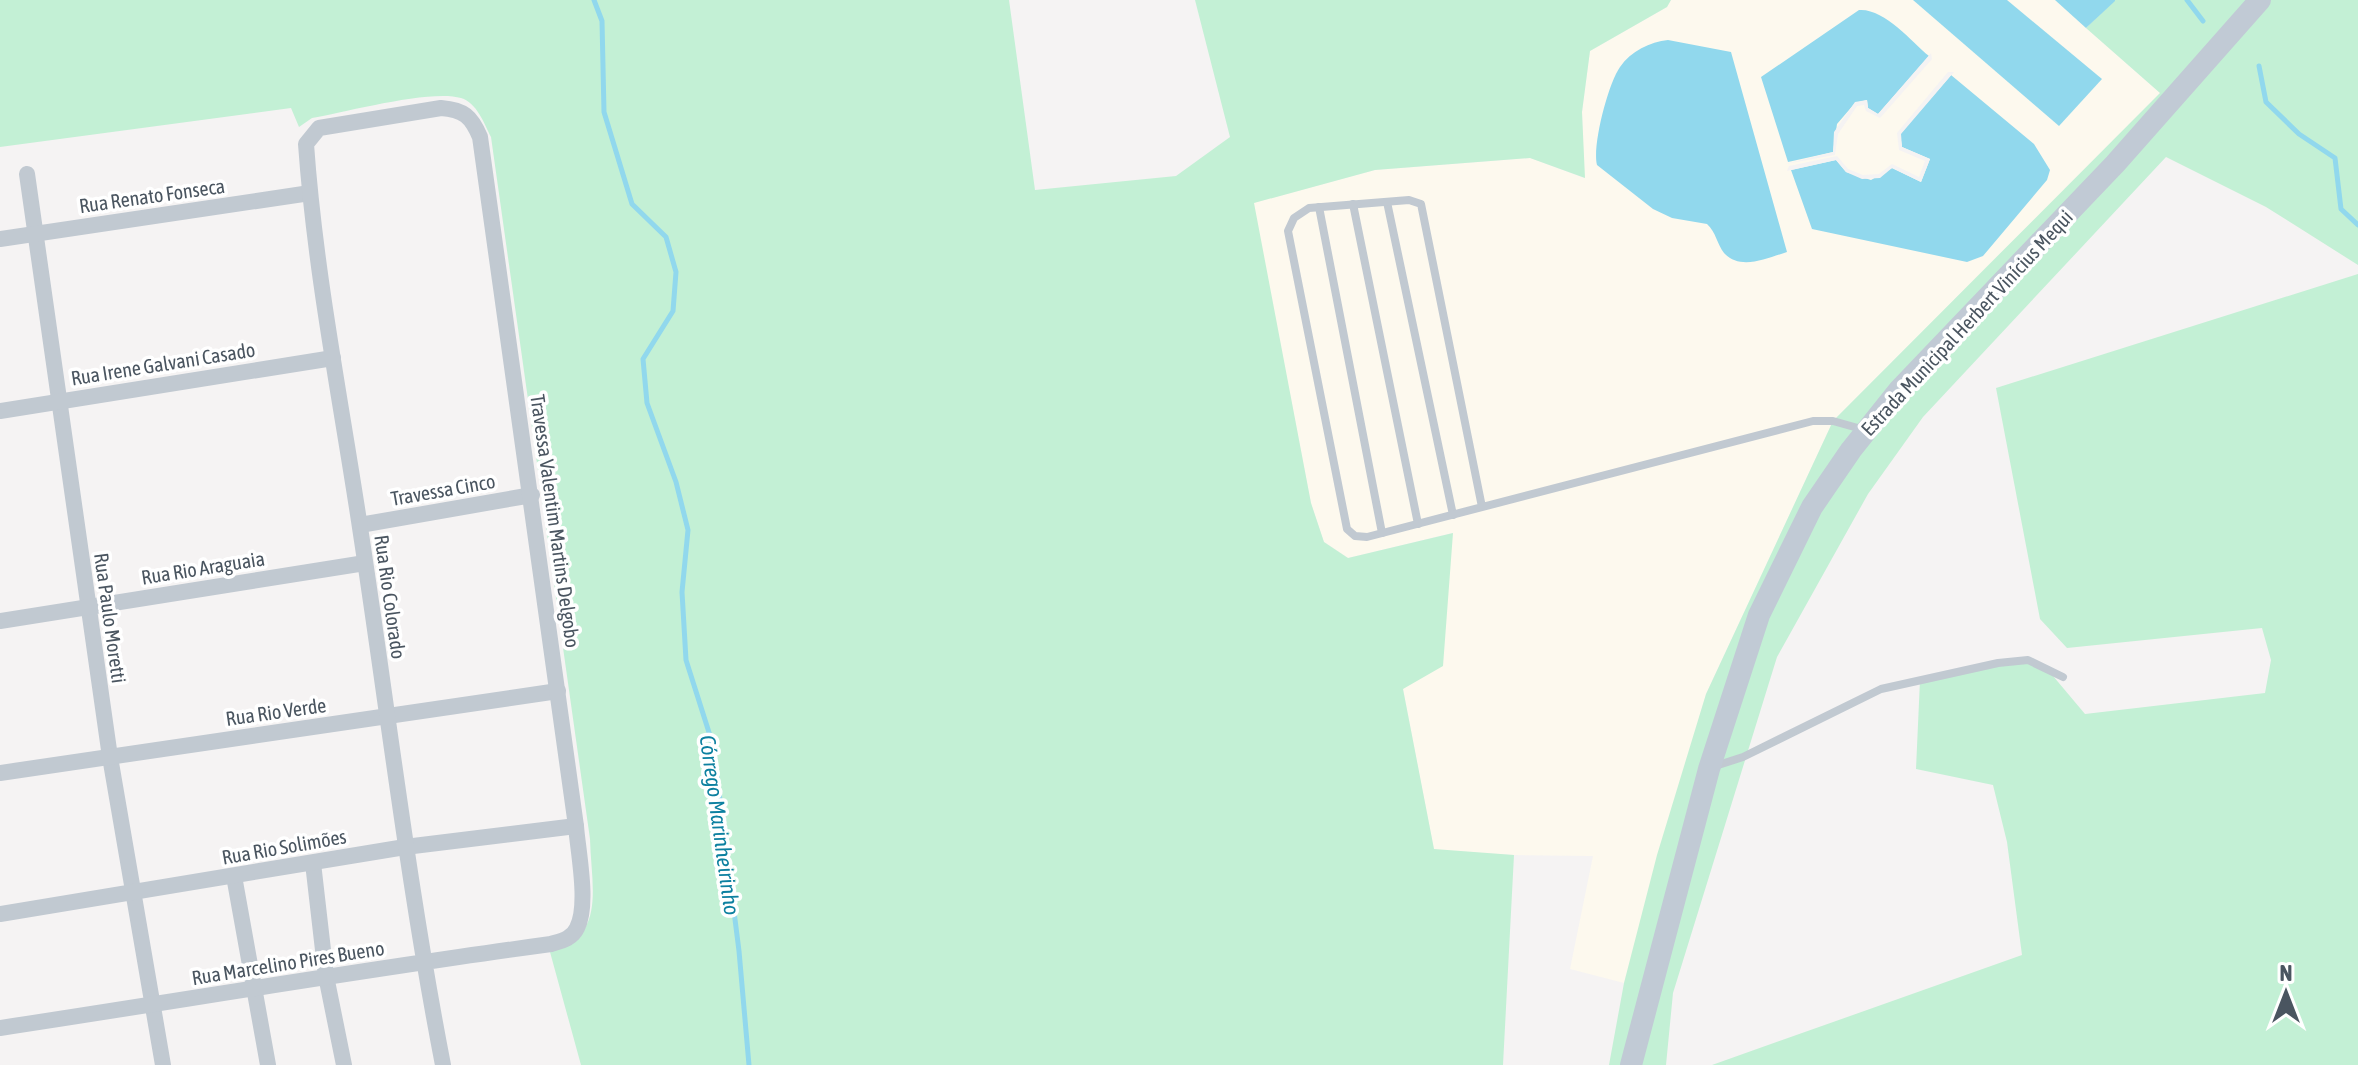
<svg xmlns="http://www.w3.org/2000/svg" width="2358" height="1065" font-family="'Asap Condensed',sans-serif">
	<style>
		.commercial { fill: #fdf9ee }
		.green { fill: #c3f0d5 }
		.water { fill: #91d8ed }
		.pier { fill: #f5f3f3 }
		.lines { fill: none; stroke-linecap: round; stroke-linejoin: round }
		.stream { stroke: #91d8ed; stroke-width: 5 }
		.service { stroke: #c1c9d1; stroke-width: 8 }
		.minor { stroke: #c1c9d1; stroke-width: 16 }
		.secondary { stroke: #c1cad5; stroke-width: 22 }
		.labels { text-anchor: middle; stroke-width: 7; stroke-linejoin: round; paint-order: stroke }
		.street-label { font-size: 20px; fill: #4a5560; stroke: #fff }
		.water-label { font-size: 22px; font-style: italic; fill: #0d80a0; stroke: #fff }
	</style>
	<rect width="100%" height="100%" fill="#f5f3f3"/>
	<path class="commercial" d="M1671 0H2115L2086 28 2160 93 1833 421 1706 694 1624 983 1570 969 1593 856 1514 855 1434 850 1403 689 1452 533 1348 558 1324 542 1311 503 1253 203 1375 170 1530 158 1584 178 1582 112 1590 51 1667 7Z"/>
	<g class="green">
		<path d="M0 0H1009L1035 190 1176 176 1230 137 1195 0H1671L1667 7 1590 51 1582 112 1585 178 1530 158 1375 170 1254 203 1311 503 1324 542 1348 558 1453 533 1443 666 1403 689 1434 849 1514 855 1503 1065H581L550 952C607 937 591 886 590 839L491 137C484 123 477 103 461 98 431 89 346 112 312 118L299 127 291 108 0 147Z"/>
		<path d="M2115 0H2251L1807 504 1624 1065H1609L1624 983 1657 855 1706 694 1833 421 2160 93 2086 28Z"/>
		<path d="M2267 0H2358V265L2266 207 2166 157 1923 417 1868 494 1777 657 1673 993 1666 1065H1640L1716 766 1765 616 1820 508 1872 432Z"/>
		<path d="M2358 274V1065H1712L2022 955 2007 842 1993 785 1916 769 1920 680 2028 660 2048 670 2085 714 2265 693 2271 660 2262 628 2067 648 2040 619 1996 388Z"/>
	</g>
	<g class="water">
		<path d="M1913 0H2007L2102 79 2059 126Z"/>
		<path d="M2055 0H2115V1L2086 28Z"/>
		<path d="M1859 10C1884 8 1911 41 1929 56L1878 114 1868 108 1867 100 1855 103 1837 124 1833 152 1788 162 1761 77Z"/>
		<path d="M1668 40 1731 52 1787 252C1768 258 1740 271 1724 253 1717 244 1716 232 1707 224L1672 218 1653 209 1597 165C1592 146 1608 84 1620 67 1631 51 1650 42 1668 40Z"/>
		<path d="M1951 75 2034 144 2050 170 2047 180 1983 256 1967 262 1812 229 1791 170 1836 160 1846 172 1871 180 1892 168 1921 182 1930 159 1902 147 1900 134Z"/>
	</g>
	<g class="pier">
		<path d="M1931 53 1932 59 1880 118 1866 111 1864 105 1857 106 1838 134 1835 155 1785 164 1833 152 1834 132 1855 102 1867 100 1868 108 1878 114Z"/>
		<path d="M1948 72H1954L1901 134 1902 147 1930 159 1921 182 1892 168 1880 178 1862 179 1846 172 1836 160 1787 171 1789 166 1837 156 1848 169 1863 175 1879 174 1892 164 1919 177 1925 161 1899 150 1897 133Z"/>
	</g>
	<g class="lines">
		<g class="stream">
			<path d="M594 0 602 21 604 112 632 204 666 237 676 272 673 311 643 359 647 403 676 482 688 530 682 592 686 660 713 745 739 951 749 1065"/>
			<path d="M2187 0 2203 21"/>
			<path d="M2259 66 2266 102 2299 134 2335 158 2341 209 2358 225"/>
		</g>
		<g class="service">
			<path d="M1387 202 1453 515"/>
			<path d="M1353 204 1418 524"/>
			<path d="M1319 207 1382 533"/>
			<path d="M1482 507 1421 204 1409 200 1309 208 1294 218 1288 231 1347 529 1355 536 1367 537 1813 421H1833L1865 430"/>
			<path d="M1712 767 1743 757 1881 689 1998 663 2028 660 2063 677"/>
		</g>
		<g class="minor">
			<path d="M27 174 110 757 163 1065"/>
			<path d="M0 239 310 193"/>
			<path d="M0 411 333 358"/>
			<path d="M360 525 532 495"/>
			<path d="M0 621 365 563"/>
			<path d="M0 773 558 691"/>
			<path d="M313 863 326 976 344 1065"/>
			<path d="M234 876 268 1065"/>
			<path d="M0 914 405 847 576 826"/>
			<path d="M0 1028C184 1000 367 969 551 944 561 941 572 939 577 928 589 905 578 852 576 826L480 137C471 116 464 110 441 108L319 128 306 144C315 271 340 396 359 521 387 703 408 885 443 1065"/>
		</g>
		<path class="secondary" d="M1631 1065 1709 769 1759 615 1812 507 1851 450 1899 390 2115 164 2260 0"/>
	</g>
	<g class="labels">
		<g class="street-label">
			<text transform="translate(152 196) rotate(-8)" y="7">Rua Renato Fonseca</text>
			<text transform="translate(1967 323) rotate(-47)" y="7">Estrada Municipal Herbert Vinícius Mequi</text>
			<text transform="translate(163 364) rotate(-9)" y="7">Rua Irene Galvani Casado</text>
			<text transform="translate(443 490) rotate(-10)" y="7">Travessa Cinco</text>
			<text transform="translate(555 521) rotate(82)" y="7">Travessa Valentim Martins Delgobo</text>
			<text transform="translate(203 568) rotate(-9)" y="7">Rua Rio Araguaia</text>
			<text transform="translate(390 597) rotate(82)" y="7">Rua Rio Colorado</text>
			<text transform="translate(110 618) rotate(82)" y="7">Rua Paulo Moretti</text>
			<text transform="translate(276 712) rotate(-8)" y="7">Rua Rio Verde</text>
			<text transform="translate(284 847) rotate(-10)" y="7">Rua Rio Solimões</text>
			<text transform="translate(288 963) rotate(-9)" y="7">Rua Marcelino Pires Bueno</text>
		</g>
		<g class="water-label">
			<text transform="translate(720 825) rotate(82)" y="8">Córrego Marinheirinho</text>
		</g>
	</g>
	<g transform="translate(2286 993)" stroke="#ffffff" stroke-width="6" paint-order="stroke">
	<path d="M0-6L14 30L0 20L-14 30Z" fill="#4a5560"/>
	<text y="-12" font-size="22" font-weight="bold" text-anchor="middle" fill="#4a5560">N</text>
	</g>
</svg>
